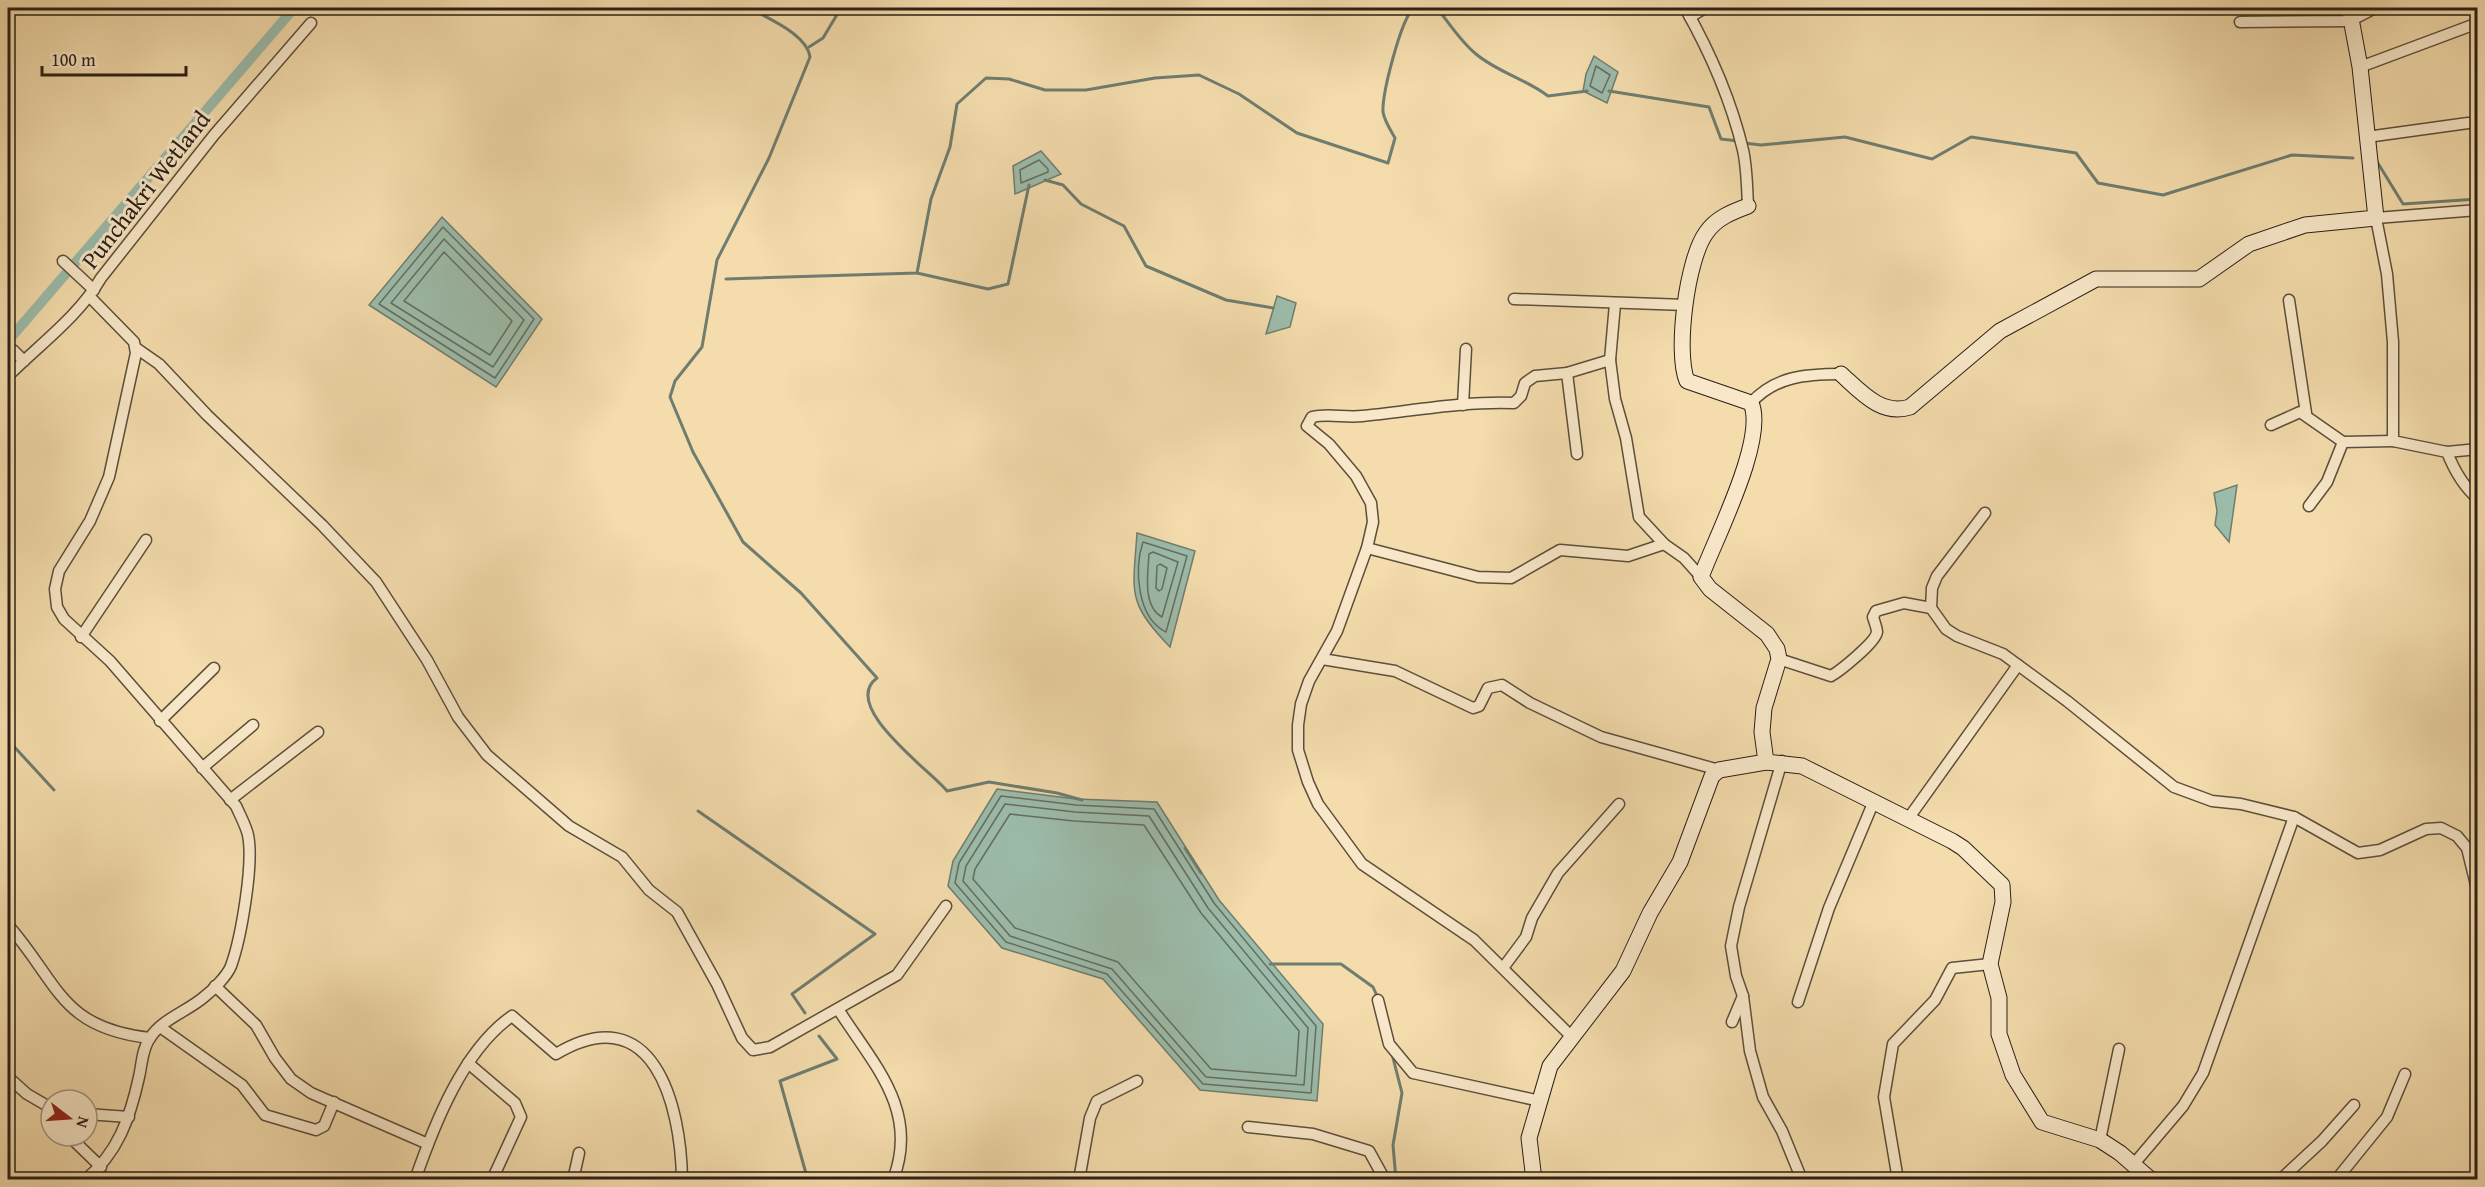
<svg xmlns="http://www.w3.org/2000/svg" width="2485" height="1187" font-family="'Gentium Book Plus',serif">
	<style>
		.water { fill: #9cbcab; stroke: #6f7d70; stroke-width: 1.5 }
		.lines { fill: none; stroke-linecap: round; stroke-linejoin: round }
		.shore { stroke: #646e61; stroke-width: 1.5 }
		.stream { stroke: #6f7d70; stroke-width: 3 }
		.canal { stroke: #9cbcab; stroke-width: 10 }
		.street-casing { stroke: #5d4e3c; stroke-width: 13 }
		.secondary-casing { stroke: #2b1f17; stroke-width: 17 }
		.street { stroke: #f8e8c9; stroke-width: 10 }
		.secondary { stroke: #f8e8c9; stroke-width: 15 }
		.labels { text-anchor: middle; stroke-width: 6; stroke-linejoin: round; paint-order: stroke }
		.street-label { font-size: 24px; fill: #2b1f17; stroke: #f8e8c9 }
	</style>
	<rect width="100%" height="100%" fill="#f4dcac"/>
	<filter id="stains"><feTurbulence type="fractalNoise" baseFrequency=".00333" numOctaves="4"/><feColorMatrix values="0 0 0 0 .2 0 0 0 0 .09 0 0 0 0 .02 0 0 0 .5 -.17"/></filter>
	<radialGradient id="worn" r=".72"><stop offset=".6" stop-color="#630" stop-opacity="0"/><stop offset="1" stop-color="#630" stop-opacity=".3"/></radialGradient>
	<g class="water">
		<path d="M1594 56 1618 72 1607 103 1583 91 1586 74Z"/>
		<path d="M1041 151 1061 174 1015 194 1013 166Z"/>
		<path d="M442 217 542 319 496 387 369 305Z"/>
		<path d="M1277 296 1296 303 1290 327 1266 334Z"/>
		<path d="M2237 485 2229 542 2215 525 2217 511 2214 493Z"/>
		<path d="M1137 533 1195 551 1170 647C1126 602 1133 592 1137 533Z"/>
		<path d="M997 789 1076 799 1157 802 1219 900 1323 1024 1317 1101 1200 1090 1103 979 1002 948 948 886 953 861Z"/>
	</g>
	<g class="lines">
		<g class="shore">
			<path d="M1596 66 1610 75 1602 93 1590 86Z"/>
			<path d="M1039 160 1048 169V172L1021 183 1020 170Z"/>
			<path d="M443 227 534 319 495 378 379 304Z"/>
			<path d="M444 239 524 320 493 367 391 303Z"/>
			<path d="M444 252 512 321 490 355 404 301Z"/>
			<path d="M1143 542 1187 556 1166 632C1137 618 1134 569 1143 542Z"/>
			<path d="M1153 552 1178 562 1162 617C1142 606 1148 573 1149 554Z"/>
			<path d="M1160 564 1167 568 1162 589 1159 591 1156 588 1157 566Z"/>
			<path d="M1001 796 1076 805 1154 809 1214 903 1316 1026 1311 1093 1203 1084 1107 974 1006 942 955 883 959 863Z"/>
			<path d="M1005 804 1075 812 1149 816 1208 908 1308 1028 1304 1085 1206 1077 1112 969 1010 936 963 881 966 866Z"/>
			<path d="M1010 814 1074 821 1144 825 1201 913 1299 1031 1296 1076 1211 1069 1118 962 1015 928 973 879 975 869Z"/>
		</g>
		<g class="stream">
			<path d="M750 8C768 19 807 34 810 57L769 158 717 260 702 347 675 381 670 397 693 452 743 542 801 593 877 678C839 706 931 771 947 791L989 782 1057 793 1082 800"/>
			<path d="M1437 8C1449 23 1461 42 1476 54 1497 72 1526 79 1548 96L1587 91"/>
			<path d="M809 47 823 38 841 8"/>
			<path d="M1609 91 1709 107 1721 139 1738 141"/>
			<path d="M1744 143 1761 145 1845 137 1932 159 1971 137 2076 153 2098 183 2163 195 2292 155 2353 158"/>
			<path d="M2376 160 2403 204 2478 199"/>
			<path d="M1045 180 1063 185 1081 204 1124 226 1146 266 1226 300 1273 308"/>
			<path d="M917 273 988 289 1008 284 1029 185"/>
			<path d="M726 279 917 273 931 199 950 147 957 104 986 78 1009 79 1045 90H1086L1155 78 1199 75 1239 94 1297 133 1388 163 1395 138C1391 131 1384 120 1383 112 1382 94 1401 18 1414 8"/>
			<path d="M8 740 54 790"/>
			<path d="M698 811 875 934 792 994 805 1013"/>
			<path d="M1185 848 1201 873"/>
			<path d="M1270 964H1341L1373 987 1378 998"/>
			<path d="M1392 1054 1402 1093 1393 1145 1396 1180"/>
			<path d="M811 1180 807 1177 780 1081 837 1059 819 1036"/>
		</g>
		<path class="canal" d="M8 341 294 8"/>
		<defs>
			<g id="street">
				<path d="M1685 8C1710 52 1731 100 1743 150 1747 168 1747 188 1748 206"/>
				<path d="M1690 17 1705 8"/>
				<path d="M2240 22 2350 21 2375 8"/>
				<path d="M2360 67 2478 23"/>
				<path d="M2367 137 2468 123"/>
				<path d="M63 261 94 290"/>
				<path d="M1514 299 1686 305"/>
				<path d="M2289 300 2306 413"/>
				<path d="M1615 304 1610 360 1615 399 1626 438 1639 517 1664 544 1684 558 1701 577"/>
				<path d="M136 348 159 364 207 415 322 525 376 582 427 660 458 717 487 755 569 826 622 857 649 890 677 912 717 984 742 1038 753 1050 770 1047 897 975 946 906"/>
				<path d="M13 350 24 361"/>
				<path d="M1567 373 1577 454"/>
				<path d="M8 376C39 345 79 316 101 278L214 135 311 23"/>
				<path d="M1751 403C1775 376 1807 374 1841 374"/>
				<path d="M1463 405 1466 349"/>
				<path d="M2271 425 2300 412 2343 442 2393 441"/>
				<path d="M2478 449 2447 452C2454 470 2463 486 2478 499"/>
				<path d="M2447 452 2393 441V342L2387 274 2376 218 2478 210"/>
				<path d="M2309 506 2327 482 2343 442"/>
				<path d="M1985 513 1937 576 1932 588 1931 608 1946 629 1957 636 2003 654 2067 701 2174 787 2212 801 2241 804 2294 817 2358 853 2380 850 2426 829 2441 828 2457 836 2467 848 2478 893"/>
				<path d="M1367 548 1478 577 1511 578 1560 550 1628 556 1664 544"/>
				<path d="M81 637 146 540"/>
				<path d="M1322 659 1395 671 1473 708 1479 706 1488 688 1502 685 1530 703 1601 737 1719 770"/>
				<path d="M1779 659 1831 676C1840 671 1876 642 1877 632 1877 628 1874 621 1873 617L1876 611 1904 603 1931 608"/>
				<path d="M160 721 214 668"/>
				<path d="M1782 761 1739 907 1731 946 1736 976 1743 996 1750 1051 1763 1097 1782 1131 1802 1180"/>
				<path d="M202 768 253 725"/>
				<path d="M230 800 318 732"/>
				<path d="M1908 819 2018 665"/>
				<path d="M8 925C59 983 60 1028 150 1038"/>
				<path d="M1503 968 1526 937 1532 918 1558 873 1619 804"/>
				<path d="M215 986 256 1025 275 1058 291 1079 311 1093 428 1144"/>
				<path d="M1378 1000 1389 1044 1413 1073 1540 1101"/>
				<path d="M1798 1002 1829 908 1874 801"/>
				<path d="M838 1009C873 1064 920 1110 893 1180"/>
				<path d="M1732 1022 1743 996"/>
				<path d="M160 1027 242 1085 265 1115 316 1130 324 1126 334 1102"/>
				<path d="M1571 1036 1474 940 1362 864 1318 804 1308 782 1298 750V725L1301 704 1309 681 1337 631 1367 548 1373 522 1371 503 1356 476 1329 444 1307 426 1312 417C1328 413 1345 418 1362 416 1412 411 1464 401 1514 403L1521 396 1525 383 1535 376 1567 373 1610 360"/>
				<path d="M468 1063 515 1103 521 1117 492 1180"/>
				<path d="M8 1077 27 1094 51 1108"/>
				<path d="M87 1114 129 1117"/>
				<path d="M1248 1127 1313 1134 1369 1151 1385 1180"/>
				<path d="M69 1136 101 1167"/>
				<path d="M2100 1140 2119 1049"/>
				<path d="M2133 1165 2183 1106 2203 1073 2294 817"/>
				<path d="M85 1180C118 1153 130 1118 139 1077 142 1064 142 1049 150 1038 162 1019 188 1011 204 997 213 990 227 976 231 966 241 938 254 864 248 835 246 826 240 815 236 806L110 661 64 619 57 607 55 589 59 571 90 521 109 477 136 353 134 342 90 297"/>
				<path d="M415 1180C434 1125 463 1050 512 1016L556 1054C653 996 681 1104 682 1180"/>
				<path d="M573 1180 579 1153"/>
				<path d="M1079 1180 1090 1118 1097 1101 1137 1081"/>
				<path d="M1898 1180 1884 1097 1893 1044 1935 1000 1952 968 1990 964"/>
				<path d="M2280 1180 2322 1141 2354 1105"/>
				<path d="M2336 1180 2387 1117 2405 1074"/>
			</g>
			<g id="secondary">
				<path d="M1748 206C1732 212 1716 218 1706 233 1687 259 1675 352 1687 381L1751 403C1767 439 1715 539 1701 577L1710 589 1767 634 1777 649 1779 659 1764 708 1762 732 1766 762 1802 766 1952 841 1963 848 2002 885 2003 902 1990 964 1999 998V1034L2013 1075 2042 1122 2100 1140 2120 1153 2151 1180"/>
				<path d="M1841 374C1861 392 1881 416 1910 407L2000 331 2096 279H2199L2249 244 2305 225 2376 218 2360 67 2349 8"/>
				<path d="M1534 1180 1529 1138 1550 1066 1623 971 1650 913 1680 862 1712 776 1719 770 1766 762"/>
			</g>
		</defs>
		<use href="#street" class="street-casing"/>
		<use href="#secondary" class="secondary-casing"/>
		<use href="#street" class="street"/>
		<use href="#secondary" class="secondary"/>
	</g>
	<g class="labels">
		<g class="street-label">
			<text transform="translate(146 190) rotate(-52)" y="8">Punchakri Wetland</text>
		</g>
	</g>
	<rect width="2485" height="1187" fill="none" stroke="#f4dcac" stroke-width="30"/>
	<rect x="9" y="9" width="2467" height="1169" fill="none" stroke="#2b1f17" stroke-width="3"/>
	<rect x="15" y="15" width="2455" height="1157" fill="none" stroke="#2b1f17" stroke-width="1.5"/>
	<g transform="translate(69 1118) rotate(107)"><circle r="28" fill="#f8e8c9" stroke="#a69882" stroke-width="1.5"/>
	<path d="M0-4.5L10 22L0 15L-10 22Z" fill="#8f2418"/>
	<text y="-9" font-size="16" font-weight="bold" text-anchor="middle" fill="#2b1f17">N</text>
	</g>
	<path d="M42 66v9h144v-9" fill="none" stroke="#2b1f17" stroke-width="3"/>
	<text x="51" y="66" font-size="18" fill="#2b1f17" stroke="#f8e8c9" stroke-width="4.5" paint-order="stroke">100 m</text>
	<rect width="100%" height="100%" filter="url(#stains)"/>
	<rect width="100%" height="100%" fill="url(#worn)"/>
</svg>
